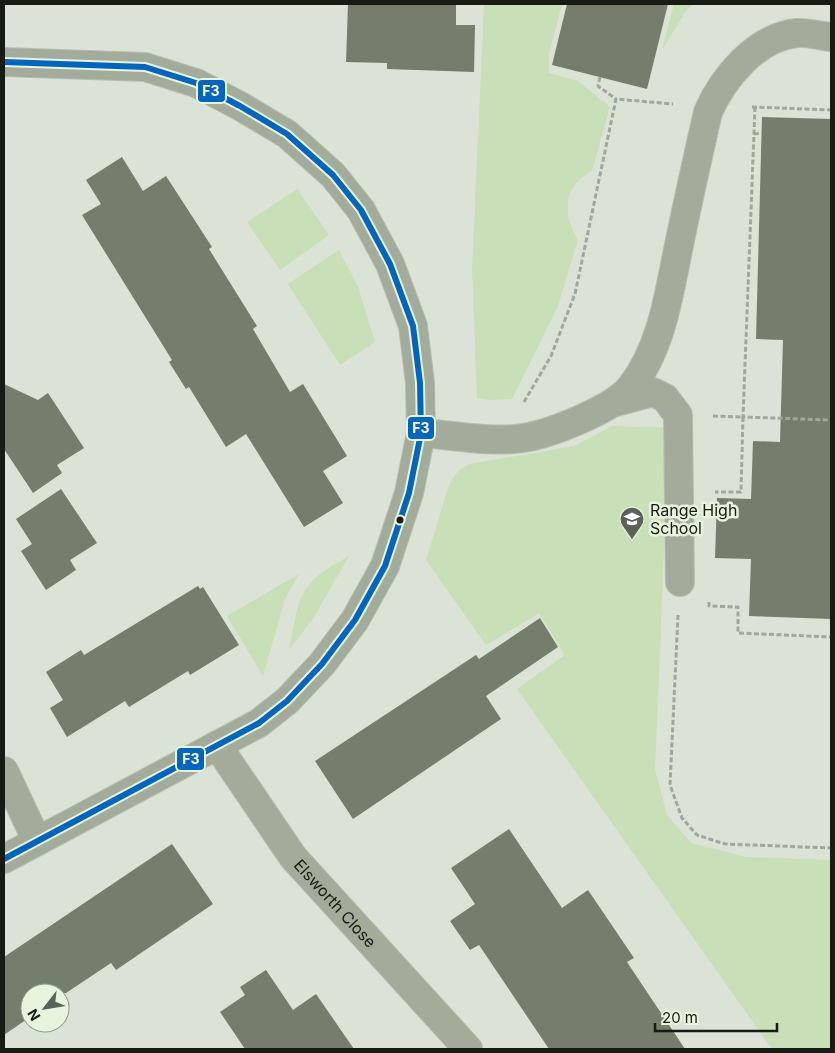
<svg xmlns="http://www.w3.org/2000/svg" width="835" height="1053" font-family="Inter,sans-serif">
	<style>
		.green { fill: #c8dfb7 }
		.building { fill: #757d6c }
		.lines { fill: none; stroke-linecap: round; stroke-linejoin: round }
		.minor-casing { stroke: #b8bdb4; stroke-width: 30 }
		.path { stroke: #a0a79b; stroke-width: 3; stroke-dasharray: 5 2.5; stroke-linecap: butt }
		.minor { stroke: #a3ab9b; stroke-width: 28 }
		.bus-1-casing { stroke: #e7f4de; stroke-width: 10 }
		.bus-1 { stroke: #0065bd; stroke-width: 6 }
		.bus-dot { fill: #161b13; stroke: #e7f4de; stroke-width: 2 }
		.labels { text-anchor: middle; stroke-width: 5; stroke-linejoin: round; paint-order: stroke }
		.poi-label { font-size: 16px; fill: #161b13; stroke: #e7f4de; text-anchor: start }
		.street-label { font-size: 16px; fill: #161b13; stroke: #e7f4de }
		.line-badge { stroke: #e7f4de; stroke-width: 2 }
		.badge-label { font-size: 14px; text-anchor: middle; font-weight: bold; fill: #fff }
	</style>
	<rect width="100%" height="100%" fill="#dbe2d6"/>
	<g class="green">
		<path d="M484 4H562L549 54V73L578 81 610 107 592 171C563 186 562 213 578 240L558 306 512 399 490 400 477 398 472 269Z"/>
		<path d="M674 4H693L686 11 662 50Z"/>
		<path d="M297 189 329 235 280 270 247 222Z"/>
		<path d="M339 250 358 287 375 342 340 365 288 284Z"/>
		<path d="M612 426 669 428 655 770 667 815 691 843 746 857 831 860V1049H772L517 689 565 655 539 613 486 645 426 560 448 488C453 476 458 470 469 464L575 446Z"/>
		<path d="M349 556 314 617 289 650C301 594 296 585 349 556Z"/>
		<path d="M299 574 285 599 263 676 227 616Z"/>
	</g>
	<g class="building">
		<path d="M348 4H456V25H475L474 72 387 69V63L346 62Z"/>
		<path d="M567 4H668L647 89 552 65Z"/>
		<path d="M762 117 831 119V619L749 616 751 559 715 558 717 498 751 499 753 441 780 442 783 340 756 339Z"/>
		<path d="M122 157 143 191 166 176 212 247 209 249 257 326 253 329 290 392 303 384 347 456 323 471 343 503 304 527 246 434 226 447 189 387 186 389 169 362 172 360 82 215 101 204 86 180Z"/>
		<path d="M4 384 38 400 48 393 84 448 57 465 62 473 33 493 4 449Z"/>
		<path d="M61 489 97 543 70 560 76 570 46 590 21 551 32 544 16 519Z"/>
		<path d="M198 586 200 589 203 587 239 645 190 675 188 671 129 707 125 701 67 737 50 708 63 700 46 672 81 650 84 655Z"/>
		<path d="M540 618 558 647 486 696 501 719 353 819 315 761 476 655 479 659Z"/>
		<path d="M509 829 562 908 588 890 634 958 627 962 685 1049H549L479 945 470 950 450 921 475 904 451 868Z"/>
		<path d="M172 844 213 904 116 970 111 963 66 993H29L30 1017 4 1035V957Z"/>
		<path d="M266 970 293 1010 316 994 354 1049H245L220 1012 245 995 240 987Z"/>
	</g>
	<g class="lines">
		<defs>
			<g id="minor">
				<path d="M4 62 145 67 196 83 240 106 287 134 333 175 361 210 390 264 413 326 420 383 421 433 409 493 385 566 355 620 322 664 287 701 259 723 4 859"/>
				<path d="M616 402 653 392 665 398 678 415 680 582"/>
				<path d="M421 433C454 435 490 443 523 438 550 434 614 409 631 387 662 348 669 293 679 245 688 201 698 156 708 112 723 78 756 37 797 33 807 32 821 36 831 37"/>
				<path id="s1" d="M217 745 293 857 468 1049"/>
				<path d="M4 771 37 841"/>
			</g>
		</defs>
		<use href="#minor" class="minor-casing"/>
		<g class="path">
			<path d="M600 77 598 86 616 99"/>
			<path d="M752 107 831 110"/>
			<path d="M755 107 743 417 831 420"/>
			<path d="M754 134 762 133"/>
			<path d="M524 402 551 356 575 294 616 99 673 104"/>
			<path d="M713 416 743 417 741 492H715"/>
			<path d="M709 602V606L738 607V633L831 637"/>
			<path d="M678 615 670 785 682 818 697 835 725 844 831 848"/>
		</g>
		<use href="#minor" class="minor"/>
		<defs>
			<path id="bus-1" d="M4 62 145 67 196 83 240 106 287 134 333 175 361 210 390 264 413 326 420 383 421 433 409 493 385 566 355 620 322 664 287 701 259 723 4 859"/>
		</defs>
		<use href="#bus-1" class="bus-1-casing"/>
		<use href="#bus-1" class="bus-1"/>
	</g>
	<defs>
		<symbol id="school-pin" viewBox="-11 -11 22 30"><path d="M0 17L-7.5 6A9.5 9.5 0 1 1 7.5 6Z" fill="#5b6157" stroke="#e7f4de"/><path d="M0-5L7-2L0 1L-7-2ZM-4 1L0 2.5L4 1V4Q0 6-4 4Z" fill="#fff"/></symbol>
	</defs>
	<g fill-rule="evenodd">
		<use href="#school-pin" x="618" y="505" width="28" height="38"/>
	</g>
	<circle class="bus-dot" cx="400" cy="520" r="4.5"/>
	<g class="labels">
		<g class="poi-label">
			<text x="650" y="516">Range High<tspan x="650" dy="18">School</tspan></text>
		</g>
		<g class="street-label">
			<text dy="6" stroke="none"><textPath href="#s1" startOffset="198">Elsworth Close</textPath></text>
		</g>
	</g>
	<g class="line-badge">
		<rect x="197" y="79" width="29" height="24" rx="5" fill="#0065bd"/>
		<rect x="407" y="416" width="28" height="24" rx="5" fill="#0065bd"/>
		<rect x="176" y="747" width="29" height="24" rx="5" fill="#0065bd"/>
	</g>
	<g class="badge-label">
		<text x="211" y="96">F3</text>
		<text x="421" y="433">F3</text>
		<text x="191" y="764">F3</text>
	</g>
	<rect width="835" height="1053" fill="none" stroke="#161b13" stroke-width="10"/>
	<g transform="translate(45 1008) rotate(239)"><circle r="24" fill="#e7f4de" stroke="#939d8d"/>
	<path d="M0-4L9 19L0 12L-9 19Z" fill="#5b6157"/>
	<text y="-8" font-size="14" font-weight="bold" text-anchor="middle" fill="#161b13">N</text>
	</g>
	<path d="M655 1023v8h122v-8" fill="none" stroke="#161b13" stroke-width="2.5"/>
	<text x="662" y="1023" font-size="15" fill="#161b13" stroke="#e7f4de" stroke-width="4" paint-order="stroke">20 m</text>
</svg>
